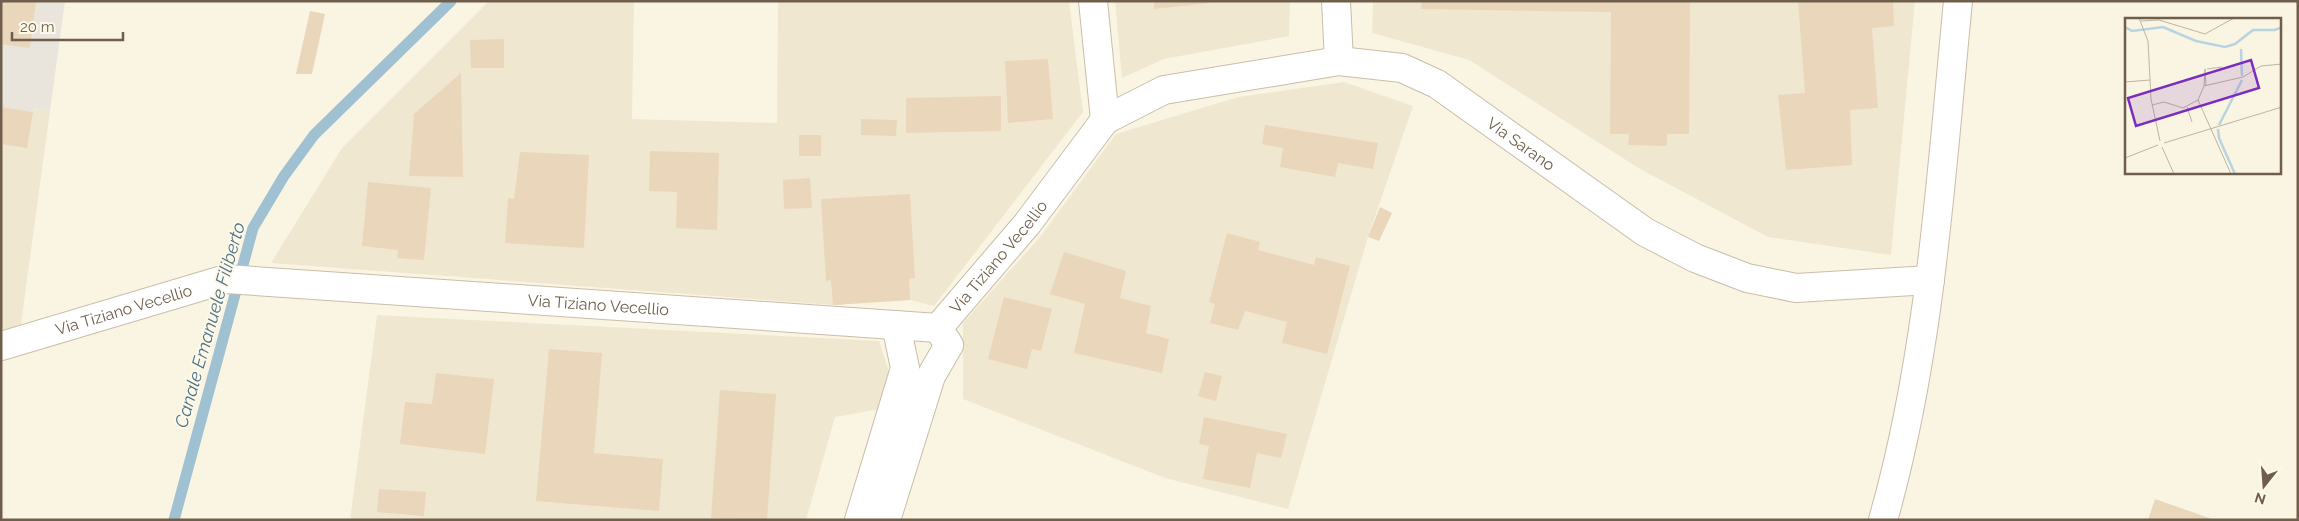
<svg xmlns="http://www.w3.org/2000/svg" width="2299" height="521" font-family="Raleway,sans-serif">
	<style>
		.residential { fill: #f0e7d1 }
		.industrial { fill: #e9e5dd }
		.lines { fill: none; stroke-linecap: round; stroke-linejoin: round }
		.stream { stroke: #a0c1d2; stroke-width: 11 }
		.building { fill: #ead6bb }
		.minor-casing { stroke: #c9bdaa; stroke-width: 30 }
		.minor { stroke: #fff; stroke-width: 28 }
		.labels { text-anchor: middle; stroke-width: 4; stroke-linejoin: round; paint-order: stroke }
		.street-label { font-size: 16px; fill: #6f5e4b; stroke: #fdf8e8 }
		.water-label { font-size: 18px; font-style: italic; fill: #4b7287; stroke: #fdf8e8 }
		.inset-river { fill: none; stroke: #b9d4e1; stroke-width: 2.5 }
		.inset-road { fill: none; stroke: #beb4a1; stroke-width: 1 }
		.view { fill: #7b2cbf; fill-opacity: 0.15; stroke: #7b2cbf; stroke-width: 2.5 }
		.inset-edge { fill: none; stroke: #6f5e4b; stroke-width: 2.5 }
	</style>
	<rect width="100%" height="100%" fill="#faf5e2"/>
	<g class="residential">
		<path d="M489 1H634L632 119 777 123 778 1H1069L1083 112 934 306 910 300 833 305 271 263 342 148Z"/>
		<path d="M1115 1H1290L1289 36 1164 59 1122 78Z"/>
		<path d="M1373 1H1915L1891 255 1768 237 1640 169 1469 60 1372 33Z"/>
		<path d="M1344 82 1413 106 1368 237 1288 509 1165 478 963 399V323L1040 237 1116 134 1238 97Z"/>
		<path d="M1 107 33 112V108L50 111 18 346 1 349Z"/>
		<path d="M377 315 879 341 892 381 881 409 835 417 806 520H350Z"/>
	</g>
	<path class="industrial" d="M1 1H65L50 111 34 108 33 112 1 107Z"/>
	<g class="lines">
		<path class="stream" d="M174 520 253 228 284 176 314 135 451 1"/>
	</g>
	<g class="building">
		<path d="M1 1H36L30 48 1 44Z"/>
		<path d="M1154 1H1210V3L1154 9Z"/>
		<path d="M1422 1H1690L1689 134H1667V146L1628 145 1629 134H1610L1611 12 1421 9Z"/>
		<path d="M1798 1H1893L1894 26 1872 28 1878 108 1850 110 1852 165 1786 170 1778 95 1805 93Z"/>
		<path d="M310 11 325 14 312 74H296Z"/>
		<path d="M504 39V68H471L470 40Z"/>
		<path d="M1048 59 1053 119 1008 123 1005 61Z"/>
		<path d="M461 73 463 177 409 176 414 114Z"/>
		<path d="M1001 96V131L906 133V98Z"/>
		<path d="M1 107 33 112 27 148 1 144Z"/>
		<path d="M861 119 897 120 896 136 861 135Z"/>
		<path d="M1265 125 1378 143 1373 169 1338 163 1335 177 1280 167 1283 148 1262 144Z"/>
		<rect x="799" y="135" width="22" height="21"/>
		<path d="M650 151 719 153 717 230 676 228 677 192 649 191Z"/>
		<path d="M520 152 589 155 584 248 505 243 508 198 514 199Z"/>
		<path d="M810 178 812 208 784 209 783 180Z"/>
		<path d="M368 182 431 188 424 260 397 258 398 250 362 246Z"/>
		<path d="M910 194 915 278 909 279 910 300 833 305 831 280 826 281 821 199Z"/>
		<path d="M1380 207 1392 213 1379 241 1368 237Z"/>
		<path d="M1227 233 1260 242 1258 250 1314 265 1316 257 1350 266 1327 354 1282 343 1287 322 1245 311 1238 330 1210 323 1215 304 1209 302Z"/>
		<path d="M1064 252 1126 271 1120 298 1151 306 1146 333 1169 339 1162 373 1074 353 1085 304 1050 294Z"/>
		<path d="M1004 297 1052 309 1041 351 1032 349 1027 369 988 359Z"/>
		<path d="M549 349 602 353 594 453 663 459 659 511 536 501Z"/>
		<path d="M1205 372 1222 376 1216 401 1198 396Z"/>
		<path d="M436 373 494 379 485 454 400 444 405 402 432 404Z"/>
		<path d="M720 390 776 394 767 520 711 518Z"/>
		<path d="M1204 417 1287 434 1281 458 1257 453 1250 488 1203 479 1209 446 1199 444Z"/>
		<path d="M379 489 426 492 424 516 377 512Z"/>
		<path d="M2155 499 2212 519V520H2148Z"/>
	</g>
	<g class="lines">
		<defs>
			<g id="minor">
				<path d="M1093 1 1105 120"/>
				<path d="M1336 1 1339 61"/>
				<path id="s1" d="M1 346 226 279 938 328 1027 224 1105 120 1164 90 1339 61 1402 68 1437 84 1645 232 1695 258 1747 278 1796 288 1930 280"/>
				<path d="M859 520 905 368 896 325"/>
				<path d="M886 520 931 376 949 345 938 328"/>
				<path d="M1883 520C1931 352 1941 174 1958 1"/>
			</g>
		</defs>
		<use href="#minor" class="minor-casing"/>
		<use href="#minor" class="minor"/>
	</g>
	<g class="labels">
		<g class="street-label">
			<text dy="6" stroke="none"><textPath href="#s1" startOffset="1664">Via Sarano</textPath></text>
			<text dy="6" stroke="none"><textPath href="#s1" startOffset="1042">Via Tiziano Vecellio</textPath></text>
			<text dy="6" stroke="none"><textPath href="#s1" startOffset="608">Via Tiziano Vecellio</textPath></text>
			<text dy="6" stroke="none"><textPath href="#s1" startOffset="128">Via Tiziano Vecellio</textPath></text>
		</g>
		<g class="water-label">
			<text transform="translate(210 325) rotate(-74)" y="6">Canale Emanuele Filiberto</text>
		</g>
	</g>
	<g transform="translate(2125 18)">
		<rect width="156" height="156" fill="#faf5e2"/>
		<path class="inset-river" d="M0 9 7 13 38 9 71 23 100 29 110 26 128 12H150L157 9M116 31 117 58M94 107 117 62M93 111 94 120 110 156"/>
		<path class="inset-road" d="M14 0 23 23 26 81 35 123M16 3 34 2 80 16 109 0M82 51 97 49M0 64 25 62M79 68 80 51 81 68M73 82 79 68 118 59 136 48 157 46M73 82 106 156M27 87 39 84 58 90 73 82M62 89 67 104M39 125 157 89M37 129 49 156M0 140 33 127"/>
		<path class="view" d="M126 42 134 70 11 108 3 80Z"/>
		<rect width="156" height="156" class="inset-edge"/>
	</g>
	<rect width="2299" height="521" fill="none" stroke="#6f5e4b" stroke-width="5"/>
	<g transform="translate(2264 486) rotate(197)" stroke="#fdf8e8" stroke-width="4" paint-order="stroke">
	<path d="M0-4L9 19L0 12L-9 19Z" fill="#6f5e4b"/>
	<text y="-8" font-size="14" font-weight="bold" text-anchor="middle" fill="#6f5e4b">N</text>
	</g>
	<path d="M12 32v8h111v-8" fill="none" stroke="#6f5e4b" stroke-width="2.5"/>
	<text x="20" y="32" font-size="15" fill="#6f5e4b" stroke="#fdf8e8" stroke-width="4" paint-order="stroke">20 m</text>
</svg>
